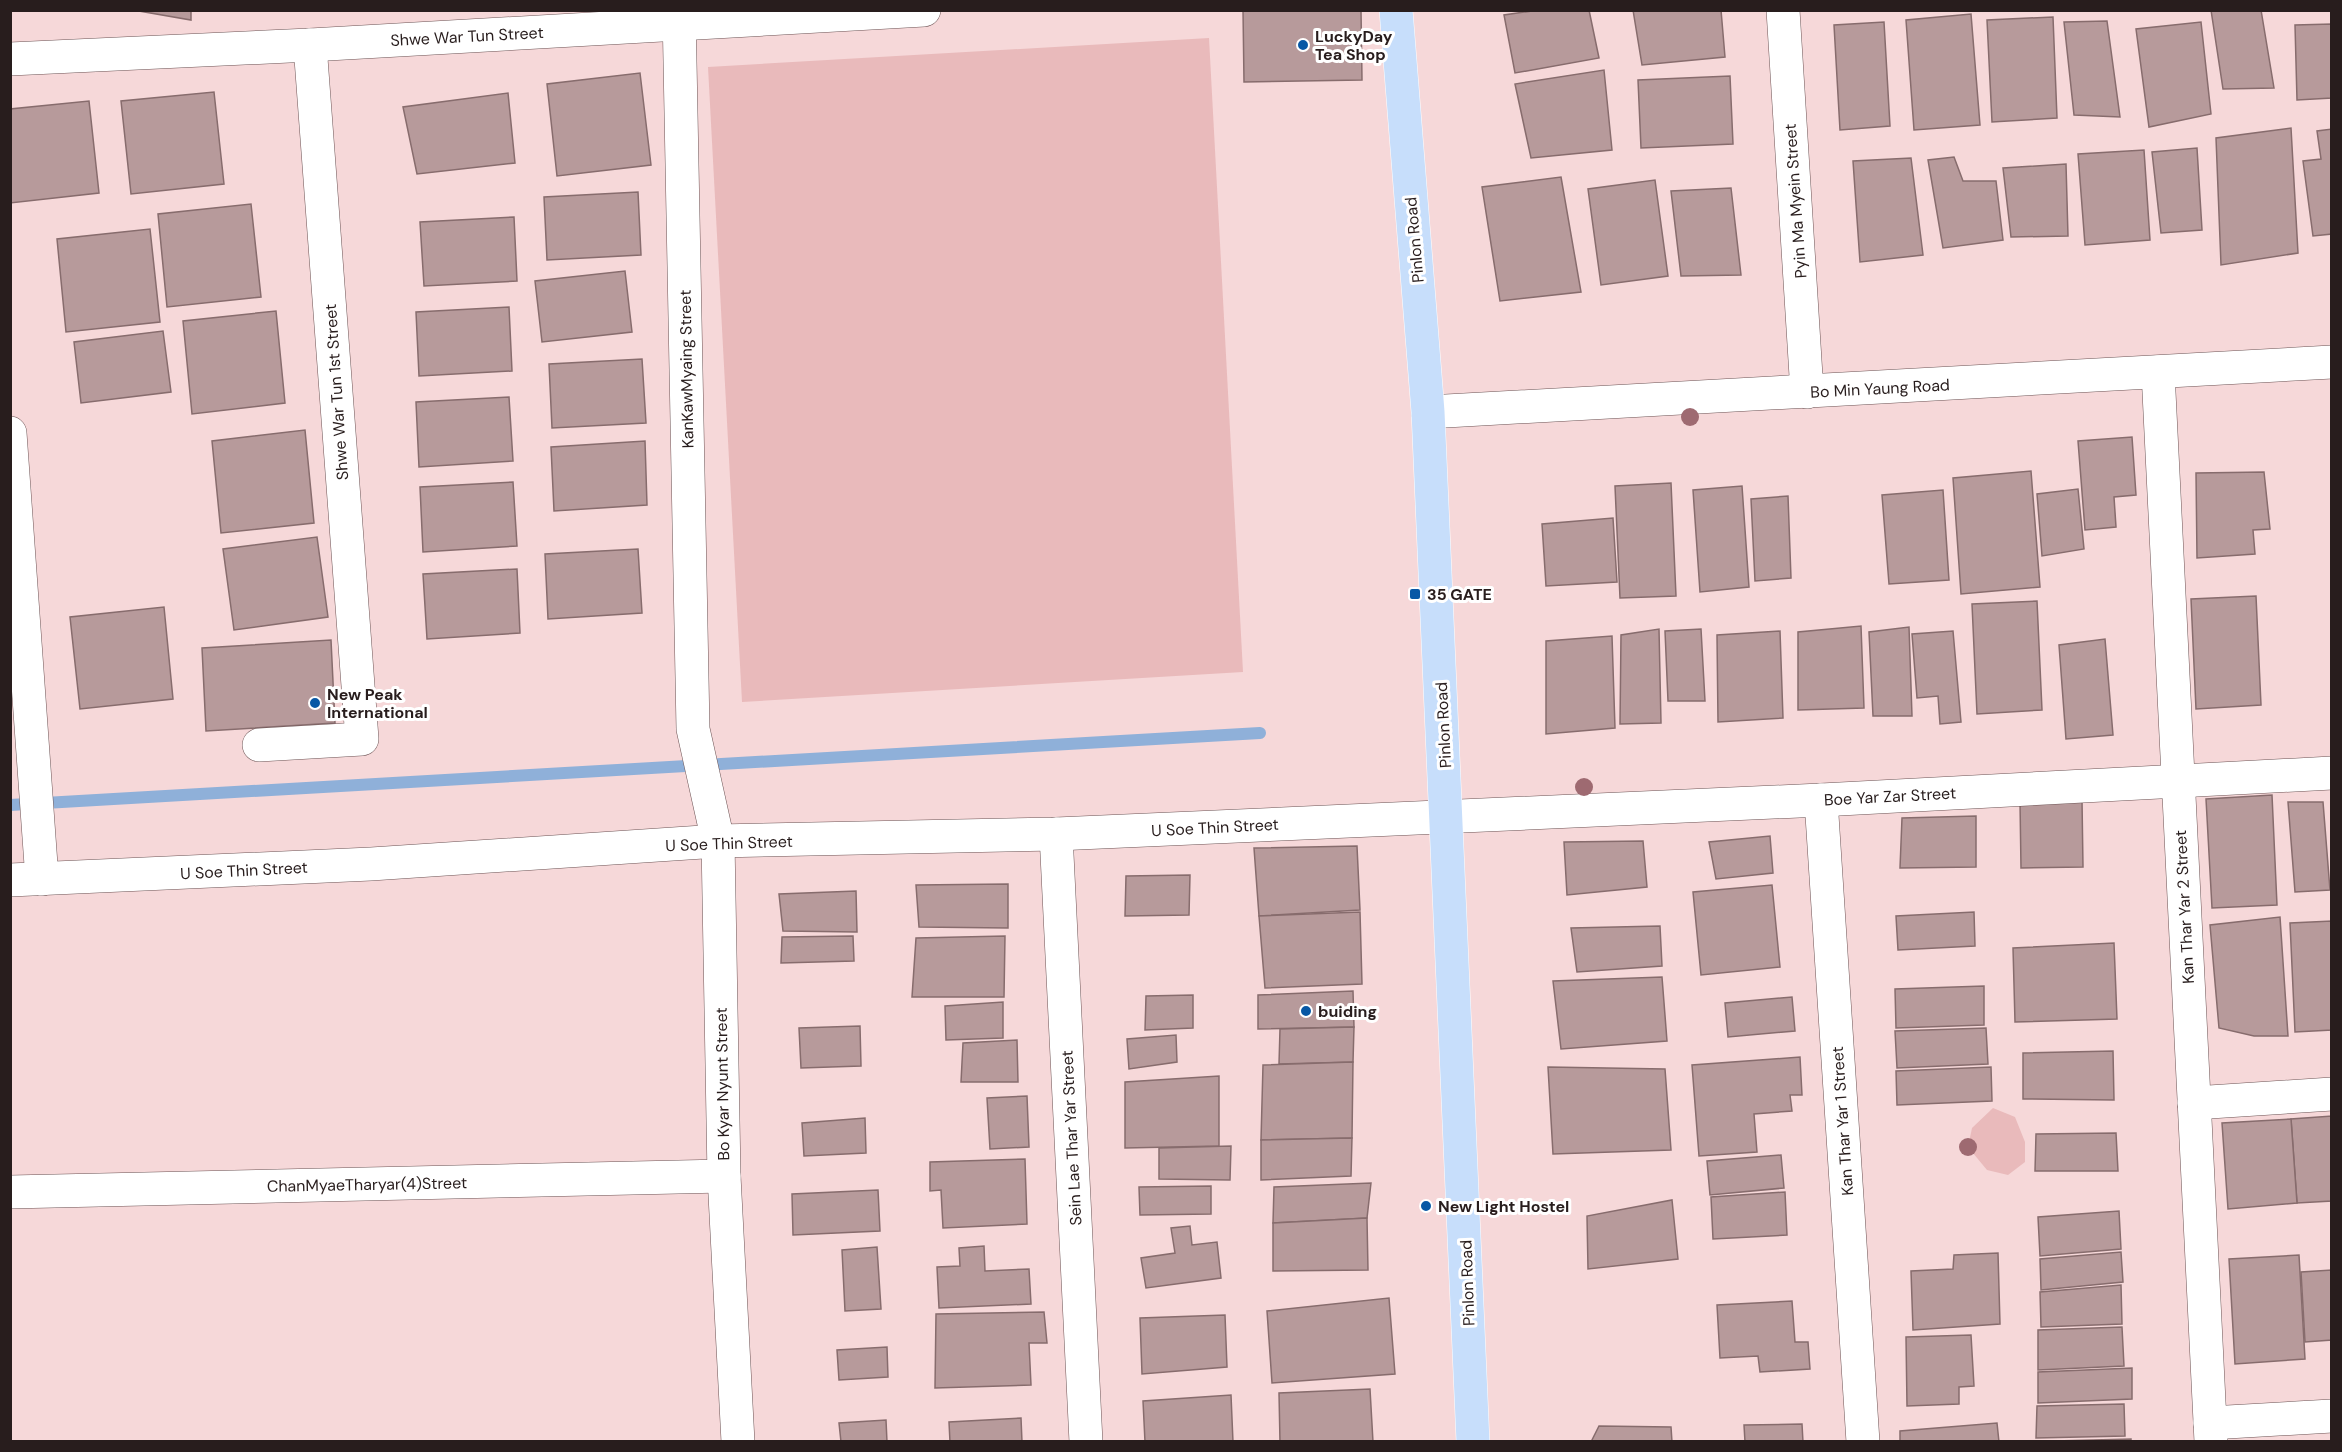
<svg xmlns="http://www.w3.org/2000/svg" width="2342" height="1452" font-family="'DM Sans',sans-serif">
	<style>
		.green { fill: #e9babb }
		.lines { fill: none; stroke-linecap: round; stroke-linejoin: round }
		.stream { stroke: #8fb0d9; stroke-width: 12 }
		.building { fill: #b79a9b; stroke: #876c6d; stroke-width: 1.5 }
		.minor-casing { stroke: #6d5455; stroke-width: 34 }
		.major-casing { stroke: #fff; stroke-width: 34 }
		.minor { stroke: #fff; stroke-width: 33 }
		.major { stroke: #c7defb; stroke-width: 33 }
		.tree { fill: #9e6a71 }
		.poi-dot { fill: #0757a5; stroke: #fff; stroke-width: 2 }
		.labels { text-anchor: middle; stroke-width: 6; stroke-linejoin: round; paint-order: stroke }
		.street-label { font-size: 16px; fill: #281d1d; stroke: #fff }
		.poi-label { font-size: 16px; font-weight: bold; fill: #281d1d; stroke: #fff; text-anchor: start }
	</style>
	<rect width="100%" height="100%" fill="#f6d8d9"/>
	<g class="green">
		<path d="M1209 38 1243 672 742 702 708 67Z"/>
		<path d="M1993 1108 2015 1117 2025 1142V1162L2008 1175 1987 1170 1968 1147 1972 1128Z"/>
	</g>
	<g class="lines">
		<path class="stream" d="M10 805 1260 733"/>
	</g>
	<g class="building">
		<path d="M133 10H191V20Z"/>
		<path d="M1243 10H1361L1362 80 1244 82Z"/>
		<path d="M1539 10H1589L1599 58 1515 73 1504 15Z"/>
		<path d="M1633 10H1721L1725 57 1642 65Z"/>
		<path d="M2211 10H2261L2274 88 2223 89Z"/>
		<path d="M1971 14 1980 125 1914 130 1906 20Z"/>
		<path d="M2053 17 2057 118 1992 122 1987 20Z"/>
		<path d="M2107 21 2120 117 2074 115 2064 22Z"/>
		<path d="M1884 22 1890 126 1840 130 1834 25Z"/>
		<path d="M2201 22 2211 114 2149 127 2136 29Z"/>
		<path d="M2332 24V98L2297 100 2295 25Z"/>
		<path d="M1604 70 1612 150 1531 158 1515 84Z"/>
		<path d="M640 73 651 165 557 176 547 84Z"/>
		<path d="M1730 76 1733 144 1641 148 1638 80Z"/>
		<path d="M214 92 224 184 131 194 121 101Z"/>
		<path d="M508 93 515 163 417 174 403 107Z"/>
		<path d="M89 101 99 193 10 203V109Z"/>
		<path d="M2291 128 2298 253 2221 265 2216 138Z"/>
		<path d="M2332 129V234L2313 236 2303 161 2321 159 2317 131Z"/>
		<path d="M2197 148 2202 230 2161 233 2152 152Z"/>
		<path d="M2144 150 2150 240 2085 245 2078 154Z"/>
		<path d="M1954 157 1963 181H1996L2003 240 1943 248 1928 160Z"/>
		<path d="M1911 158 1923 255 1860 262 1853 161Z"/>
		<path d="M2066 164 2068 236 2011 237 2003 168Z"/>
		<path d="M1561 177 1581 292 1500 301 1482 187Z"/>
		<path d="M1655 180 1668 276 1601 285 1588 189Z"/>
		<path d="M1731 188 1741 275 1681 276 1671 191Z"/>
		<path d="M638 192 641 255 547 260 544 197Z"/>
		<path d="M251 204 261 297 167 307 158 214Z"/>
		<path d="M514 217 517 281 424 286 420 222Z"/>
		<path d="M150 229 160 322 66 332 57 239Z"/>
		<path d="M625 271 632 332 542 342 535 281Z"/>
		<path d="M509 307 512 371 419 376 416 312Z"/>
		<path d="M276 311 285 403 192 414 183 321Z"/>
		<path d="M163 331 171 392 81 403 74 342Z"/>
		<path d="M642 359 646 423 552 428 549 364Z"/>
		<path d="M509 397 513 461 419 467 416 402Z"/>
		<path d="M305 430 314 523 221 533 212 441Z"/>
		<path d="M2132 437 2136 495 2114 497 2116 527 2085 530 2078 441Z"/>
		<path d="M645 441 647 505 554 511 551 447Z"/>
		<path d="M2031 471 2040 587 1961 594 1953 478Z"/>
		<path d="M2264 472 2270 529 2253 530 2255 554 2197 558 2196 473Z"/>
		<path d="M513 482 517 546 423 552 420 487Z"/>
		<path d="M1671 483 1676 596 1620 598 1615 486Z"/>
		<path d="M1742 486 1749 587 1700 592 1693 490Z"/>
		<path d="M2078 489 2084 549 2042 556 2037 494Z"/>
		<path d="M1943 490 1949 580 1889 584 1882 495Z"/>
		<path d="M1788 496 1791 578 1755 581 1751 499Z"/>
		<path d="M1613 518 1617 582 1546 586 1542 524Z"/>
		<path d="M317 537 328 617 234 630 223 549Z"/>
		<path d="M638 549 642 613 548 619 545 554Z"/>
		<path d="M517 569 520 633 427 639 423 574Z"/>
		<path d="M2256 596 2261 705 2196 709 2191 599Z"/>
		<path d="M2037 601 2042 710 1977 714 1972 604Z"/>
		<path d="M164 607 173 699 80 709 70 617Z"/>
		<path d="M1861 626 1864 708 1798 710V632Z"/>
		<path d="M1909 627 1912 716H1873L1869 632Z"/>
		<path d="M1659 629 1661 723 1620 724 1621 635Z"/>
		<path d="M1701 629 1705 701H1668L1665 631Z"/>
		<path d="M1780 631 1783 718 1718 722 1717 635Z"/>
		<path d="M1953 631 1961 722 1940 724 1938 696 1917 698 1912 634Z"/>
		<path d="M1612 636 1615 728 1546 734V641Z"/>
		<path d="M2105 639 2113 735 2066 739 2059 645Z"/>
		<path d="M331 640 335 723 206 731 202 648Z"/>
		<path d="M2272 795 2277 905 2212 908 2206 799Z"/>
		<path d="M2082 800 2083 867 2021 868 2020 802Z"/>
		<path d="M2288 802H2323L2330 890 2295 892Z"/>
		<path d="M1976 816V867L1900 868 1902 818Z"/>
		<path d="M1770 836 1773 873 1716 879 1709 842Z"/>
		<path d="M1643 841 1647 887 1567 895 1564 842Z"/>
		<path d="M1357 846 1360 910 1259 916 1254 848Z"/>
		<path d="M1190 875 1189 915 1125 916 1126 876Z"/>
		<path d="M1008 884V928L919 927 916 885Z"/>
		<path d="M1772 885 1780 967 1701 975 1693 892Z"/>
		<path d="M856 891 857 932 783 931 779 894Z"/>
		<path d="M1360 912 1362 984 1265 988 1259 916Z"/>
		<path d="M1974 912 1975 946 1898 950 1896 916Z"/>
		<path d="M2280 917 2288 1036H2254L2219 1028 2210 925Z"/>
		<path d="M2332 921V1030L2295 1032 2290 923Z"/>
		<path d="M1660 926 1662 966 1577 972 1571 928Z"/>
		<path d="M853 936 854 961 781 963 782 937Z"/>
		<path d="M1005 936 1004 997H912L916 938Z"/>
		<path d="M2114 943 2117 1019 2015 1022 2013 948Z"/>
		<path d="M1662 977 1667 1041 1561 1049 1553 981Z"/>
		<path d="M1984 986V1025L1896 1028 1895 989Z"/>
		<path d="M1353 991 1354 1027 1258 1029V995Z"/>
		<path d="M1193 995V1028L1145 1030 1146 996Z"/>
		<path d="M1792 997 1795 1031 1728 1037 1725 1003Z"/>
		<path d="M1003 1002V1038L946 1040 945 1006Z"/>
		<path d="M860 1026 861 1066 801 1068 799 1028Z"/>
		<path d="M1354 1027 1353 1062 1279 1064 1280 1029Z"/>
		<path d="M1986 1028 1988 1064 1897 1068 1895 1031Z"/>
		<path d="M1176 1035 1177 1062 1129 1069 1127 1039Z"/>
		<path d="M1017 1040 1018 1082H961L963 1043Z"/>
		<path d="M2113 1051 2114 1100 2023 1099V1053Z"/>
		<path d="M1800 1057 1802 1095H1790L1792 1111 1754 1114 1757 1152 1699 1156 1692 1065Z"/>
		<path d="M1353 1062 1352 1138 1261 1140 1263 1065Z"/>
		<path d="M1548 1067 1665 1069 1671 1150 1553 1154Z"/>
		<path d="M1991 1067 1992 1101 1897 1105 1896 1071Z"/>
		<path d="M1219 1076V1146L1125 1148V1082Z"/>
		<path d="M1027 1096 1029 1147 990 1149 987 1098Z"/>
		<path d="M2332 1116V1201L2297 1203 2291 1119Z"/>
		<path d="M865 1118 866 1153 804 1156 802 1123Z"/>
		<path d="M2291 1119 2297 1203 2228 1209 2222 1123Z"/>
		<path d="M2116 1133 2118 1171H2035L2036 1134Z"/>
		<path d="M1352 1138 1351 1176 1261 1180V1140Z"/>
		<path d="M1231 1146 1230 1180 1159 1179V1148Z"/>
		<path d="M1781 1155 1784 1188 1710 1195 1707 1161Z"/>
		<path d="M1025 1159 1027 1224 943 1228 941 1190 930 1191V1162Z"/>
		<path d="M1371 1183 1367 1218 1273 1223 1274 1187Z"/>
		<path d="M1211 1186V1214L1140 1215 1139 1187Z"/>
		<path d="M878 1190 880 1231 793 1235 792 1194Z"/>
		<path d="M1785 1192 1787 1235 1713 1239 1711 1197Z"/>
		<path d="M1672 1200 1678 1259 1588 1269 1587 1216Z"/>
		<path d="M2119 1211 2121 1249 2040 1256 2038 1217Z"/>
		<path d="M1367 1218 1368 1270 1273 1271V1223Z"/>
		<path d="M1190 1226 1192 1245 1217 1242 1221 1278 1146 1288 1141 1258 1175 1253 1171 1228Z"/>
		<path d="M984 1246 985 1271 1029 1269 1031 1304 939 1308 937 1267 960 1266 959 1248Z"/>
		<path d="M877 1247 881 1309 845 1311 842 1250Z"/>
		<path d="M2121 1252 2123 1282 2041 1290 2040 1259Z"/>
		<path d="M1998 1253 2000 1324 1913 1330 1911 1271 1953 1269 1954 1255Z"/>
		<path d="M2299 1255 2305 1359 2235 1364 2229 1259Z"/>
		<path d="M2332 1270V1340L2305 1342 2301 1272Z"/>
		<path d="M2121 1285 2122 1324 2041 1327 2040 1292Z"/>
		<path d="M1389 1298 1395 1374 1272 1383 1267 1311Z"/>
		<path d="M1792 1301 1795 1342H1808L1810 1369 1760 1372 1758 1356 1720 1358 1717 1305Z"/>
		<path d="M1044 1312 1047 1343H1029L1031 1385 935 1388 936 1314Z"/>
		<path d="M1225 1315 1227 1367 1142 1374 1140 1318Z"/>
		<path d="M2122 1327 2124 1366 2038 1370V1330Z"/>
		<path d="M1971 1335 1974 1386 1959 1387V1404L1907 1406 1906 1337Z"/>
		<path d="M887 1347 888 1377 839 1380 837 1350Z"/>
		<path d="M2132 1368V1399L2038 1403V1372Z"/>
		<path d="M1370 1389 1373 1442H1280L1279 1393Z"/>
		<path d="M1231 1395 1233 1442H1145L1143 1401Z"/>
		<path d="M2124 1404 2125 1436 2036 1438 2037 1406Z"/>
		<path d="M1021 1418 1022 1442H950L949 1422Z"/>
		<path d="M886 1420 887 1442H841L839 1423Z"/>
		<path d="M1997 1423 1999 1442H1900V1431Z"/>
		<path d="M1802 1424 1803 1442H1745L1744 1425Z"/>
		<path d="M1599 1426 1671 1427 1672 1442H1591Z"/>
		<path d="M2131 1439V1442H2055V1441Z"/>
	</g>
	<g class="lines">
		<defs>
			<g id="minor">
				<path d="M679 10 693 729 718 841 724 1176 738 1442"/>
				<path d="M1783 10 1807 392"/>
				<path d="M10 59 310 45 924 10"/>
				<path d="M2158 372 2211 1442"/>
				<path d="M1428 412 2332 362"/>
				<path d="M10 433 42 879"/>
				<path d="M259 745 362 739 310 45"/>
				<path d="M1821 800 1863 1442"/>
				<path d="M1056 834 1086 1442"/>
				<path d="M10 880 371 864 718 841 1056 834 1821 800 2332 773"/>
				<path d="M2194 1103 2332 1094"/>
				<path d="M10 1192 724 1176"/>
				<path d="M2210 1423 2332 1416"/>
			</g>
			<path id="major" d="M1396 10 1428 412 1473 1442"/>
		</defs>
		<use href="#minor" class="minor-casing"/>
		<use href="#major" class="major-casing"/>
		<use href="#minor" class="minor"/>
		<use href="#major" class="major"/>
	</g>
	<g class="tree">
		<circle cx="1690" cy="417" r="9"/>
		<circle cx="1584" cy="787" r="9"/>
		<circle cx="1968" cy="1147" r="9"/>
	</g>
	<g class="poi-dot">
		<circle cx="1303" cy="45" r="6"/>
		<rect x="1409" y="588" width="12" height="12" rx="3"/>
		<circle cx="315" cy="703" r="6"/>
		<circle cx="1306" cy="1011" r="6"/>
		<circle cx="1426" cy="1206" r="6"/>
	</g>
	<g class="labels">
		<g class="street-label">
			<text transform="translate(467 36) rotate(-3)" y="6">Shwe War Tun Street</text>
			<text transform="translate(1795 201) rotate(-94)" y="6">Pyin Ma Myein Street</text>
			<text transform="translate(1414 240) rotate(-95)" y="6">Pinlon Road</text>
			<text transform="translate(686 369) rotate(-91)" y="6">KanKawMyaing Street</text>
			<text transform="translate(1880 388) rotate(-3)" y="6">Bo Min Yaung Road</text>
			<text transform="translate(336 392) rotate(-94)" y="6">Shwe War Tun 1st Street</text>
			<text transform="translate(1443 725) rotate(-93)" y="6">Pinlon Road</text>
			<text transform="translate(1890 796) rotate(-3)" y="6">Boe Yar Zar Street</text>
			<text transform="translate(1215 827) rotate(-3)" y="6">U Soe Thin Street</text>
			<text transform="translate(729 843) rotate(-2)" y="6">U Soe Thin Street</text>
			<text transform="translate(244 870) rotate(-3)" y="6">U Soe Thin Street</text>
			<text transform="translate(2184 907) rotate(-93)" y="6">Kan Thar Yar 2 Street</text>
			<text transform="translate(722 1084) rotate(-91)" y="6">Bo Kyar Nyunt Street</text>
			<text transform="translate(1842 1121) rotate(-94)" y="6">Kan Thar Yar 1 Street</text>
			<text transform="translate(1071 1138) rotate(-93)" y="6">Sein Lae Thar Yar Street</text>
			<text transform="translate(367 1184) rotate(-1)" y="6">ChanMyaeTharyar(4)Street</text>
			<text transform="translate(1467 1283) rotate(-92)" y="6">Pinlon Road</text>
		</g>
		<g class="poi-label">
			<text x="1315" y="42">LuckyDay<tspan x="1315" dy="18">Tea Shop</tspan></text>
			<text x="1427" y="600">35 GATE</text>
			<text x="327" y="700">New Peak<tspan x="327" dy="18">International</tspan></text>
			<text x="1318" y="1017">buiding</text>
			<text x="1438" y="1212">New Light Hostel</text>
		</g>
	</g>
	<rect width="2342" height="1452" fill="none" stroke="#281d1d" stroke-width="24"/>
</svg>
